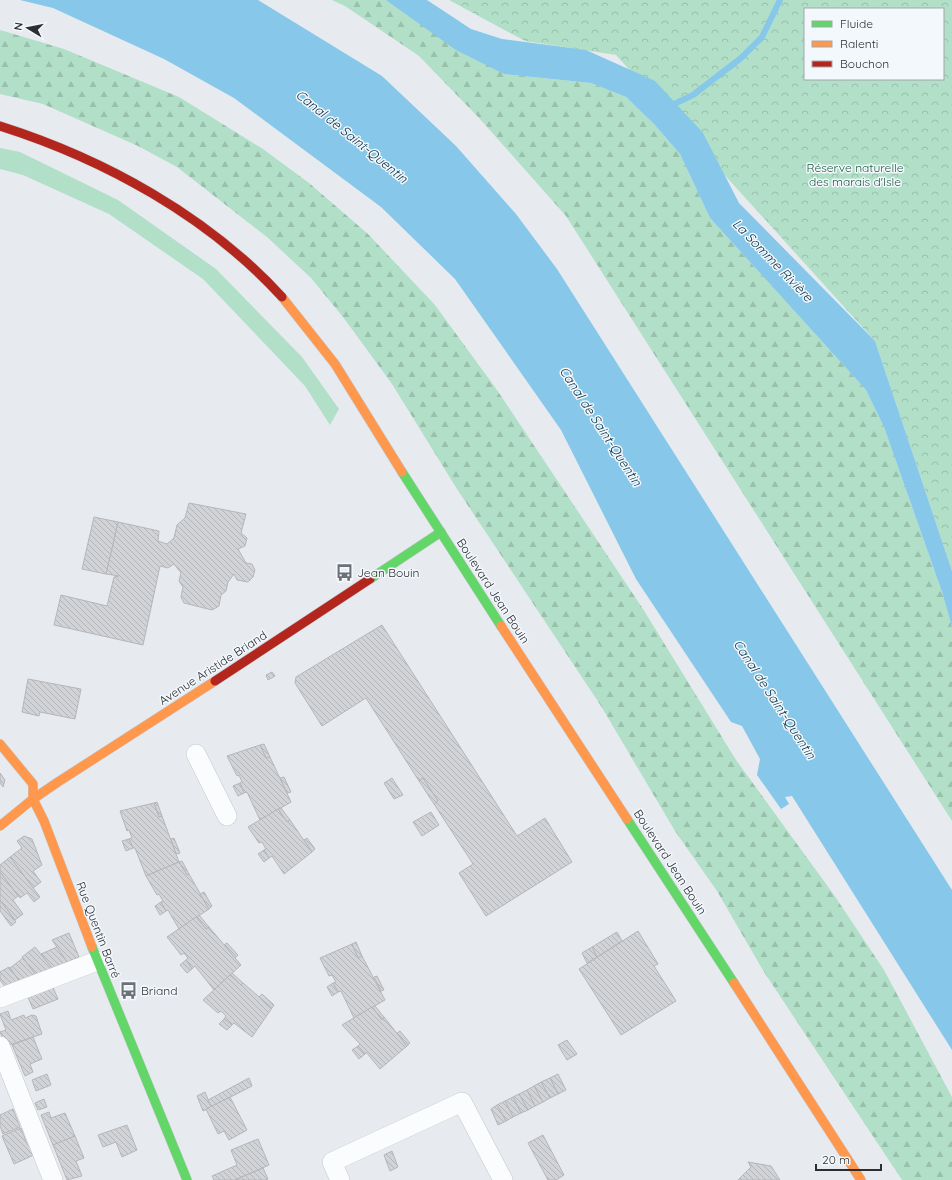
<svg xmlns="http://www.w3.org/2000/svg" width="952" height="1180" font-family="Quicksand,sans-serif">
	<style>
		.green { fill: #b1dfc7 }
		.forest { fill: url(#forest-firs) }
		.park { fill: url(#park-crowns); fill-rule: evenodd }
		.water { fill: #86c7ea }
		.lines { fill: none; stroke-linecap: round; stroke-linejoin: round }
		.stream { stroke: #86c7ea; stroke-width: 6 }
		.building { fill: url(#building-back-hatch); stroke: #b4b6ba }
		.street-casing { stroke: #c4c8cc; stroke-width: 20 }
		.fast-casing { stroke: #c4c8cc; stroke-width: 10 }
		.slow-casing { stroke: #c4c8cc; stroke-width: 10 }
		.jam-casing { stroke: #c4c8cc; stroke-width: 10 }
		.street { stroke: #fbfcfd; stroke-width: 19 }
		.fast { stroke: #63d668; stroke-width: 9 }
		.slow { stroke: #ff974d; stroke-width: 9 }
		.jam { stroke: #b3261e; stroke-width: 9 }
		.labels { text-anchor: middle; stroke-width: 3; stroke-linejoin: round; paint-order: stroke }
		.park-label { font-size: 12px; fill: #1d5c3c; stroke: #f3f8fd }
		.poi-label { font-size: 12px; fill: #2c2e32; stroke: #f3f8fd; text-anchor: start }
		.street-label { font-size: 12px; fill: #2c2e32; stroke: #f3f8fd }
		.water-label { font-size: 13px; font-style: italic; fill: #073144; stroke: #f3f8fd }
	</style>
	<defs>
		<pattern id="forest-firs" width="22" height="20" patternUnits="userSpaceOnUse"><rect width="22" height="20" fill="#b1dfc7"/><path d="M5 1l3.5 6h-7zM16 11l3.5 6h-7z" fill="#98c0ab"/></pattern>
		<pattern id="park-crowns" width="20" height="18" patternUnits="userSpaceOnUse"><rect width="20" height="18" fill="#b1dfc7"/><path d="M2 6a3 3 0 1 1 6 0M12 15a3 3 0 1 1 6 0" fill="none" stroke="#98c0ab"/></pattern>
		<pattern id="building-back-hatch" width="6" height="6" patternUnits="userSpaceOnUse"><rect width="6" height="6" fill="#d1d3d6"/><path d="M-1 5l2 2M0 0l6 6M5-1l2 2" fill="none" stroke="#b4b5b8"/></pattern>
	</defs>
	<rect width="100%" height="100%" fill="#e7ebf0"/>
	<path class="green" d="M0 148 20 152 118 200 216 269 302 357 339 409 330 425 305 386 203 279 109 214 23 175 0 169Z"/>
	<g class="forest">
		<path d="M332 0H386L504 74 591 83 626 97 654 124 680 154 710 218 866 390 884 427 942 592 952 627V821L566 216 480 119 419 56 345 6Z"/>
		<path d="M0 30 64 49 179 97 263 149 309 183 368 234 435 305 497 390 643 609 736 760 834 895 884 970 952 1097V1180H902L764 972 717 891 675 831 601 706 457 489 392 384 343 317 311 278 267 237 177 167 138 146 43 104 0 94Z"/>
	</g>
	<path class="park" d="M449 0H952V571L875 341 616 55 525 41ZM805 9H943V79H805Z"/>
	<g class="water">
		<path d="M20 0H258L382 76 456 146 516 214 557 269 952 890V1050L792 796 785 797 789 804 781 809 757 775 760 759 742 726 731 722 636 579 561 430 455 279 381 207 234 98 164 59 53 8Z"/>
		<path d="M386 0H427L471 29 502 39 586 50 655 81 703 133 739 203 875 341 952 571V627L942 592 884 427 866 390 710 218 680 154 654 124 626 97 591 83 504 74 456 50Z"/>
	</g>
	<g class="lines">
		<path class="stream" d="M670 106 693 95 741 58 762 37 780 0"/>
	</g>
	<g class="building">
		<path d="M189 503 246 514 241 533 247 538 245 546 238 549 246 563 252 564 255 570 253 577 248 582 237 580 234 574 228 582 226 591 221 595 219 606 212 610 184 603 181 597 183 587 179 581 181 573 174 564 168 568 160 566 143 645 54 625 61 595 107 606 114 577 119 576 106 574 118 522 159 531 158 541 167 544 174 538 177 525 185 518Z"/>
		<path d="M94 517 118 522 106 574 82 569Z"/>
		<path d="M382 625 517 836 545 818 572 862 486 916 459 873 473 864 434 804 438 801 423 778 419 781 366 698 322 726 295 683 296 677Z"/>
		<path d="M272 672 275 676 268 680 266 675Z"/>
		<path d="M28 679 81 689 75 719 40 712 39 716 22 712Z"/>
		<path d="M264 744 270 757 266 758 260 745Z"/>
		<path d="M260 745 266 758 270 757 291 802 260 820 247 792 244 793 240 783 242 782 239 775 237 776 227 756Z"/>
		<path d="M0 773 5 780 3 787 0 783Z"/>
		<path d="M284 777 291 792 287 793 280 778Z"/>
		<path d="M392 778 403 795 394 799 384 783Z"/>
		<path d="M423 778 438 801 434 804 419 781Z"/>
		<path d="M240 783 244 793 238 796 233 786Z"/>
		<path d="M157 802 162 816 159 817 154 803Z"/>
		<path d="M154 803 159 817 162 816 179 862 146 876 135 848H133L129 839 132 838 129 830 127 831 120 811Z"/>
		<path d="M281 808 290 820 287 822 278 809Z"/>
		<path d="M278 809 287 822 290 820 312 852 284 874 272 856 269 858 264 850 266 849 262 842 259 843 248 827Z"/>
		<path d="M431 812 439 825 422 836 413 822Z"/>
		<path d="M24 836 32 839 42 865 33 871 41 882 33 888 10 857 22 848 17 841Z"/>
		<path d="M174 838 180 853 176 854 171 839Z"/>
		<path d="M307 838 315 849 312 852 304 840Z"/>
		<path d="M129 839 133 848 126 851 122 841Z"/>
		<path d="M264 850 269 858 264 862 258 854Z"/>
		<path d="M10 857 40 897 34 902 27 893 20 898 0 872V865Z"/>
		<path d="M182 861 189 874 187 875 179 862Z"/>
		<path d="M179 862 187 875 189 874 209 909 179 929 168 910 166 911 161 902 163 901 159 894 157 895 146 876Z"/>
		<path d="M0 872 18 896 13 900 23 914 15 920 0 900Z"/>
		<path d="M204 892 212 906 209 909 200 894Z"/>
		<path d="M0 900 16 922 11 926 0 911Z"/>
		<path d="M161 902 166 911 160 915 155 906Z"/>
		<path d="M199 915 209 927 206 929 196 917Z"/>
		<path d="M196 917 206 929 209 927 241 965 214 990 195 966 192 969 186 960 188 958 184 953 181 955 167 937Z"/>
		<path d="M638 931 658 964 654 966 676 1001 621 1035 579 969Z"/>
		<path d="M617 932 622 941 597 957 592 947Z"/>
		<path d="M69 933 79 957 67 962 52 940Z"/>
		<path d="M356 942 362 956 358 958 352 944Z"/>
		<path d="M227 943 238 955 235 958 224 945Z"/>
		<path d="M352 944 358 958 362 956 385 1000 354 1018 341 991 338 992 333 983 336 982 332 975 329 976 320 958Z"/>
		<path d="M35 947 52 968 36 975 22 957Z"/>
		<path d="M57 947 67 962 52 968 41 954Z"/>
		<path d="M592 947 597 957 587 963 582 953Z"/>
		<path d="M23 958 36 975 20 982 10 968Z"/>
		<path d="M186 960 192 969 187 973 180 965Z"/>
		<path d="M9 967 20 982 6 988 0 980V972Z"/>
		<path d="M232 973 243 983 241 985 230 975Z"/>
		<path d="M230 975 241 985 243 983 272 1008 252 1037 234 1023 232 1025 224 1019 226 1016 221 1011 218 1013 203 1000Z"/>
		<path d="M377 976 384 990 381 991 374 977Z"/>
		<path d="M333 983 338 992 332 996 327 987Z"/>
		<path d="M52 985 58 999 33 1009 27 995Z"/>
		<path d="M262 994 274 1005 272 1008 259 997Z"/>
		<path d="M375 1006 384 1017 382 1020 372 1007Z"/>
		<path d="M372 1007 382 1020 384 1017 407 1046 380 1069 366 1052 365 1054 358 1046 360 1044 342 1025Z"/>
		<path d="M8 1011 11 1020 24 1015 25 1018 32 1015 36 1016 42 1034 6 1046 0 1032 6 1030 0 1014Z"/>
		<path d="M224 1019 232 1025 227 1030 219 1024Z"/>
		<path d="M400 1031 410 1043 407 1046 397 1033Z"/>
		<path d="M33 1037 42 1059 30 1064 33 1072 25 1076 12 1045Z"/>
		<path d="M567 1040 577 1054 567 1060 558 1045Z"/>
		<path d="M358 1046 365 1054 359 1059 352 1050Z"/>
		<path d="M47 1074 51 1085 36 1091 32 1080Z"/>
		<path d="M558 1074 566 1090 558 1094 550 1078Z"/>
		<path d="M249 1078 252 1086 211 1107 208 1100Z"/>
		<path d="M550 1078 558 1094 550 1098 541 1082Z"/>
		<path d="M541 1082 550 1098 543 1102 534 1086Z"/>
		<path d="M534 1086 543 1102 535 1106 527 1090Z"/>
		<path d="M527 1090 535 1106 528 1110 519 1094Z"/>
		<path d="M205 1092 211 1107 203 1111 197 1096Z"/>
		<path d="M519 1094 528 1110 521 1113 513 1097Z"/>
		<path d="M230 1097 247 1130 229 1140 224 1131 218 1134 206 1109Z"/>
		<path d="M513 1097 521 1113 513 1117 505 1101Z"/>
		<path d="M44 1099 47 1107 38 1110 35 1103Z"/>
		<path d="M505 1101 513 1117 506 1121 497 1105Z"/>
		<path d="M497 1105 506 1121 498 1125 491 1109Z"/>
		<path d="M13 1109 20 1127 3 1134 0 1126V1115Z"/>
		<path d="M49 1112 51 1118 65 1113 75 1136 53 1145 41 1115Z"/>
		<path d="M127 1125 137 1150 122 1157 116 1142 103 1147 98 1135Z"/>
		<path d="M21 1128 27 1144 36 1149 38 1153 14 1164 2 1136Z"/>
		<path d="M543 1135 564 1175 556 1180H548L528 1143Z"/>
		<path d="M75 1136 84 1158 76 1161 82 1176 67 1180 53 1145Z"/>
		<path d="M258 1139 269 1165 235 1180H214L212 1176 237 1165 231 1150Z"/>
		<path d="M392 1151 398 1167 390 1171 384 1155Z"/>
		<path d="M748 1162 771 1166 780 1180H738L751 1167Z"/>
		<path d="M263 1168 268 1179 265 1180H235Z"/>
	</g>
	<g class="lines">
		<defs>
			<g id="street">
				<path d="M196 754 227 816"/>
				<path d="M0 998 97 961"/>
				<path d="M0 1046 53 1180"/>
				<path d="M340 1180 332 1162 462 1102 503 1180"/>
			</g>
			<g id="fast">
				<path d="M402 472 501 626"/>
				<path d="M370 579 441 532"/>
				<path d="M627 819 734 983"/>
				<path d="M92 947 187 1180"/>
			</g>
			<g id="slow">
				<path d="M282 297 335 364 402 472"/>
				<path d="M501 626 627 819"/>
				<path d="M0 744 33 784V799L44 821 92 947"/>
				<path d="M0 826 33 799 58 782 215 681"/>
				<path d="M734 983 861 1180"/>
			</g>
			<g id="jam">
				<path d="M0 126C104 159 208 216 282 297"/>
				<path d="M215 681 370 579"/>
			</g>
		</defs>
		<use href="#street" class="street-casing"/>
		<use href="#fast" class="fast-casing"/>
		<use href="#slow" class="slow-casing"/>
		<use href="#jam" class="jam-casing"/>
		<use href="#street" class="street"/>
		<use href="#fast" class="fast"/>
		<use href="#slow" class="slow"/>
		<use href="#jam" class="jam"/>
	</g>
	<defs>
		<symbol id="bus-bare" viewBox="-9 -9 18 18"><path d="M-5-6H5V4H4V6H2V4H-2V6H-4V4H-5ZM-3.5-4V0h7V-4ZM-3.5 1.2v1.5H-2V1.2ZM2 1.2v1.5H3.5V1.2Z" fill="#6d7074" stroke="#f3f8fd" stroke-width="2.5" paint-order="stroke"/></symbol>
	</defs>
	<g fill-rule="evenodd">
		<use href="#bus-bare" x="332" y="560" width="25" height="25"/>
		<use href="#bus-bare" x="116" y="978" width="25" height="25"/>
	</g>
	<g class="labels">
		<g class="park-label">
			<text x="855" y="172">Réserve naturelle<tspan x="855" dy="14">des marais d'Isle</tspan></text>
		</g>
		<g class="poi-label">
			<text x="357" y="577">Jean Bouin</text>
			<text x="141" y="995">Briand</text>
		</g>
		<g class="street-label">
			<text transform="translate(493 591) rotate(57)" y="4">Boulevard Jean Bouin</text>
			<text transform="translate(213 668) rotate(-33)" y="4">Avenue Aristide Briand</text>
			<text transform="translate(670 862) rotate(57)" y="4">Boulevard Jean Bouin</text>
			<text transform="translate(98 930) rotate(69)" y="4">Rue Quentin Barré</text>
		</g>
		<g class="water-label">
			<text transform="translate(352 136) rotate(39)" y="5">Canal de Saint-Quentin</text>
			<text transform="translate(773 260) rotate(46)" y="5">La Somme Rivière</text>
			<text transform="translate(601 426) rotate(57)" y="5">Canal de Saint-Quentin</text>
			<text transform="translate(775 699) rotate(57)" y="5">Canal de Saint-Quentin</text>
		</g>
	</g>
	<rect x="804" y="8" width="140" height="72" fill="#f3f8fd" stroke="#a3a7ac"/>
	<rect x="812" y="21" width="20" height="6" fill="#63d668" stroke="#a3a7ac"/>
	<text x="840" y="28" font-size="12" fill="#2c2e32">Fluide</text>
	<rect x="812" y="41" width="20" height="6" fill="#ff974d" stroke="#a3a7ac"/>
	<text x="840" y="48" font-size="12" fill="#2c2e32">Ralenti</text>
	<rect x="812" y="61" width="20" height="6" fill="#b3261e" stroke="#a3a7ac"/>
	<text x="840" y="68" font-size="12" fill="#2c2e32">Bouchon</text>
	<g transform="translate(28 28) rotate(280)" stroke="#f3f8fd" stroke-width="3" paint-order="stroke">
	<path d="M0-3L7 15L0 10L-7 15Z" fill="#2c2e32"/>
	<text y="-6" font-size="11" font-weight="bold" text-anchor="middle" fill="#2c2e32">N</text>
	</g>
	<path d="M816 1164v6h65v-6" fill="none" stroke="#2c2e32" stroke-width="2"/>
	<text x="822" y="1164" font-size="12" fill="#2c2e32" stroke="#f3f8fd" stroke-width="3" paint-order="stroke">20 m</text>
</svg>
